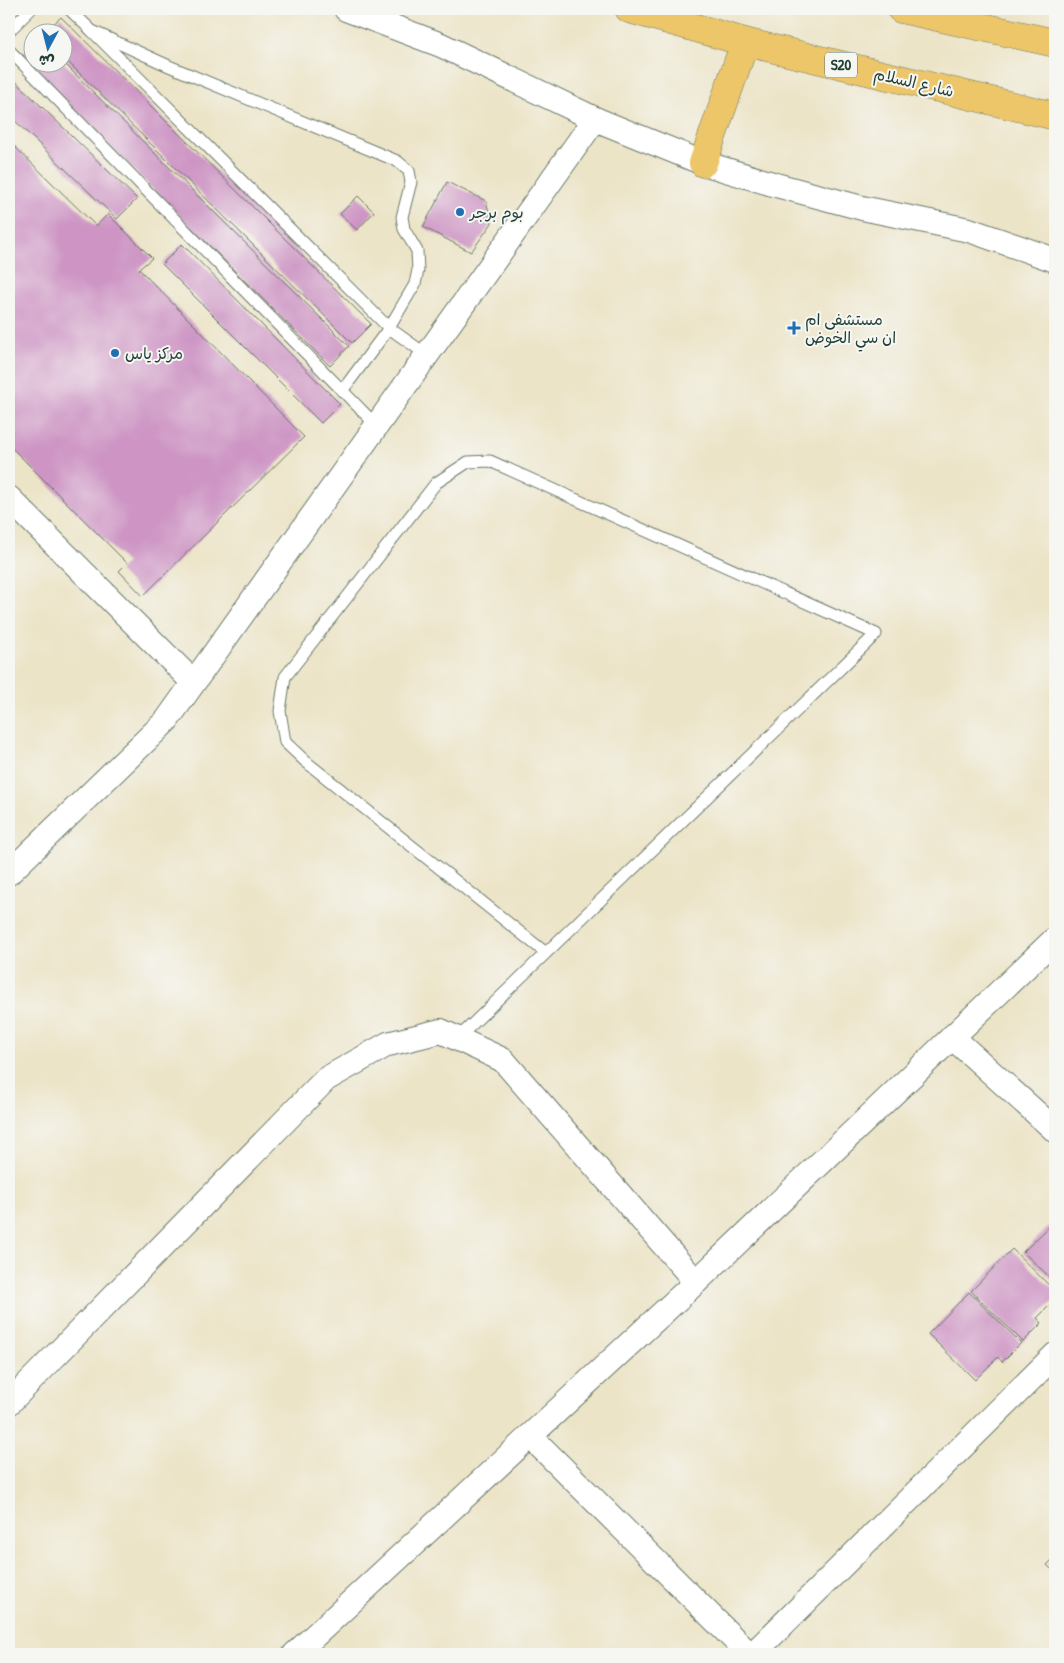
<svg xmlns="http://www.w3.org/2000/svg" width="1064" height="1663" font-family="'Patrick Hand','Playpen Sans Arabic',sans-serif">
	<style>
		.building { fill: #cd94c4 }
		.lines { fill: none; stroke-linecap: round; stroke-linejoin: round }
		.lane-casing { stroke: #677767; stroke-width: 13 }
		.street-casing { stroke: #677767; stroke-width: 26 }
		.primary-casing { stroke: #677767; stroke-width: 29 }
		.lane { stroke: #fff; stroke-width: 11 }
		.street { stroke: #fff; stroke-width: 24 }
		.primary { stroke: #ecc669; stroke-width: 28 }
		.poi-dot { fill: #1f6fb2; stroke: #f6f6f2; stroke-width: 2 }
		.labels { text-anchor: middle; stroke-width: 4; stroke-linejoin: round; paint-order: stroke }
		.shield { fill: #f6f6f2; stroke: #60746d; stroke-width: 1 }
		.shield-label { font-size: 15px; font-weight: bold; fill: #1f3d34 }
		.street-label { font-size: 16px; fill: #1f3d34; stroke: #f6f6f2 }
		.poi-label { font-size: 16px; fill: #1f3d34; stroke: #f6f6f2; text-anchor: start }
	</style>
	<rect width="100%" height="100%" fill="#f6f6f2"/>
	<filter id="ink" filterUnits="userSpaceOnUse"><feTurbulence type="fractalNoise" baseFrequency=".02" numOctaves="2"/><feDisplacementMap in="SourceGraphic" scale="10" xChannelSelector="R" yChannelSelector="G"/><feConvolveMatrix kernelMatrix="1 2 1 2 8 2 1 2 1" color-interpolation-filters="sRGB"/></filter>
	<filter id="wash" filterUnits="userSpaceOnUse"><feTurbulence type="fractalNoise" baseFrequency=".0096" numOctaves="4" result="noise"/><feDisplacementMap in="SourceGraphic" scale="20" xChannelSelector="R" yChannelSelector="G"/><feGaussianBlur stdDeviation="1.12" result="paint"/><feColorMatrix in="noise" values="0 0 0 0 0 0 0 0 0 0 0 0 0 0 0 0 0 1.4 0 .05"/><feComposite in="paint" operator="in"/></filter>
	<g filter="url(#wash)">
		<rect width="100%" height="100%" fill="#ece4c7"/>
		<g id="blocks">
			<g class="building">
				<path d="M61 17 371 324 352 343 62 56V32H45Z"/>
				<path d="M32 46V62H62V61L349 346 330 366 21 58Z"/>
				<path d="M9 75 137 199 117 219 9 115Z"/>
				<path d="M9 141 96 226 108 214 152 258 139 269 304 437 143 596 119 571 127 563 9 445Z"/>
				<path d="M447 182 486 201 492 223 471 252 423 227Z"/>
				<path d="M358 196 374 212 357 230 340 214Z"/>
				<path d="M182 244 340 404 321 423 162 264Z"/>
				<path d="M1055 1221V1282L1023 1252Z"/>
				<path d="M1012 1249 1055 1291V1300L1037 1318 1042 1323 1023 1342 971 1291Z"/>
				<path d="M969 1292 1021 1343 1002 1362 998 1357 975 1380 928 1334Z"/>
				<path d="M1055 1557V1573L1047 1565Z"/>
			</g>
		</g>
	</g>
	<g filter="url(#ink)">
		<use href="#blocks" fill-opacity="0" stroke="#677767" stroke-width="1"/>
		<g class="lines">
			<defs>
				<g id="lane">
					<path d="M69 9 92 31"/>
					<path d="M9 31 31 9"/>
					<path d="M9 50 377 426"/>
					<path d="M342 391 389 328 415 284 418 270 417 251 404 229 402 217 411 182 409 171 397 161 169 66 92 31 389 328 427 355"/>
					<path d="M457 1039 876 634 490 461 468 462 436 483 285 677 280 711 285 742 305 761 546 953"/>
				</g>
				<g id="street">
					<path d="M346 9 441 45 595 119 703 163 776 185 862 208 969 230 1055 260"/>
					<path d="M9 498 193 682"/>
					<path d="M9 873 167 720 595 119"/>
					<path d="M952 1037 1055 1130"/>
					<path d="M9 1403 326 1079 388 1044 441 1031 503 1060 696 1282"/>
					<path d="M530 1436 749 1654"/>
					<path d="M295 1654 696 1282 1055 939"/>
					<path d="M753 1654 1055 1355"/>
				</g>
				<g id="primary">
					<path d="M629 9 745 42 1055 116"/>
					<path d="M901 9 1055 43"/>
					<path d="M703 163 745 42"/>
				</g>
			</defs>
			<use href="#lane" class="lane-casing"/>
			<use href="#street" class="street-casing"/>
			<use href="#primary" class="primary-casing"/>
			<use href="#lane" class="lane"/>
			<use href="#street" class="street"/>
			<use href="#primary" class="primary"/>
		</g>
	</g>
	<g class="poi-dot">
		<circle cx="460" cy="212" r="5"/>
		<path d="M791.5 320.5h5v5h5v5h-5v5h-5v-5h-5v-5h5z"/>
		<circle cx="115" cy="353" r="5"/>
	</g>
	<g class="labels">
		<rect class="shield" x="825" y="52.5" width="32" height="25" rx="4"/>
		<g class="shield-label">
			<text x="841" y="70">S20</text>
		</g>
		<g class="street-label">
			<text transform="translate(914 82) rotate(13)" y="6">شارع السلام</text>
		</g>
		<g class="poi-label">
			<text x="470" y="218">بوم برجر</text>
			<text x="805" y="325">مستشفى ام<tspan x="805" dy="18">ان سي الخوض</tspan></text>
			<text x="125" y="359">مركز ياس</text>
		</g>
	</g>
	<rect width="1064" height="1663" fill="none" stroke="#f6f6f2" stroke-width="30"/>
	<g transform="translate(48 48) rotate(187)"><circle r="24" fill="#f6f6f2" stroke="#a0aca6"/>
	<path d="M0-4L9 19L0 12L-9 19Z" fill="#1f6fb2"/>
	<text y="-8" font-size="14" font-weight="bold" text-anchor="middle" fill="#1f3d34">ش</text>
	</g>
</svg>
